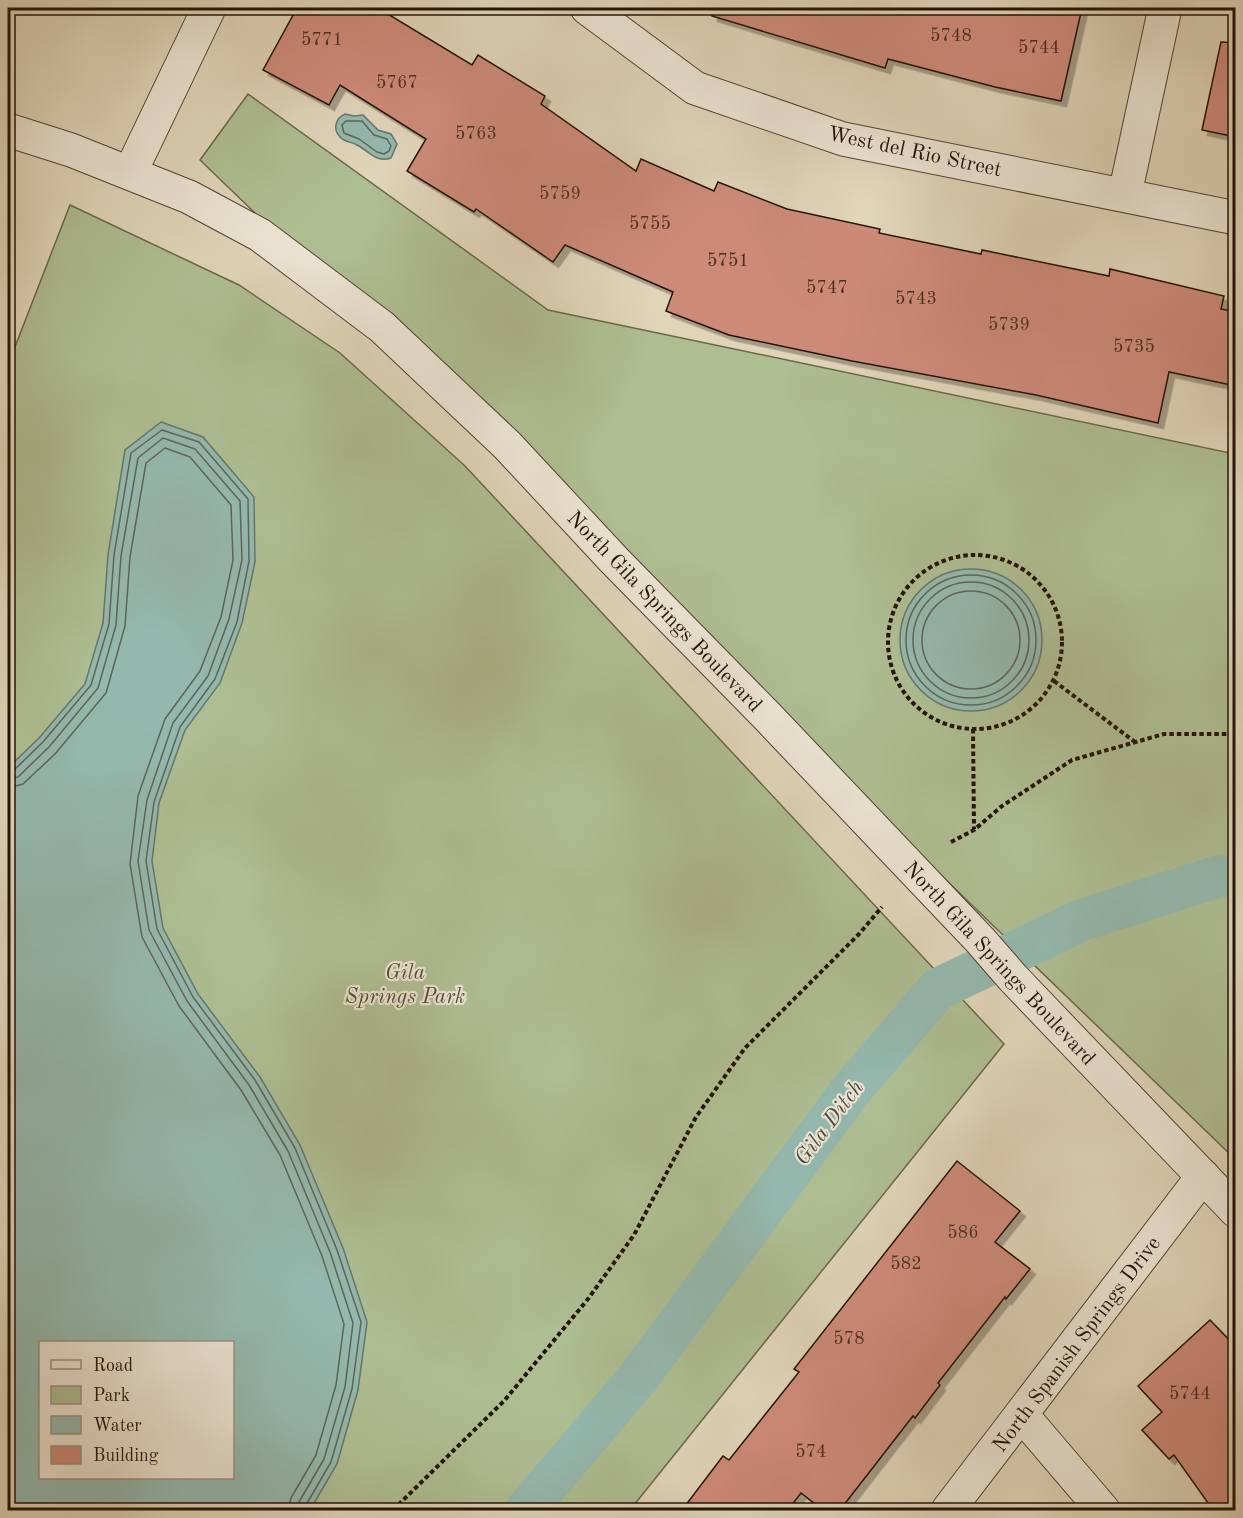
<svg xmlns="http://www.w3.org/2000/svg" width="1243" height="1518" font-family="'Old Standard TT',serif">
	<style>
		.green { fill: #aebd92; stroke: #69684d; stroke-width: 1.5; fill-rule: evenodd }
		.water { fill: #94b8ad; stroke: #67766b; stroke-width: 1.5; fill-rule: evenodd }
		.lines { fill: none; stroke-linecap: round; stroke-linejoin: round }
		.shore { stroke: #5c665a; stroke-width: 1.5 }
		.canal { stroke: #94b8ad; stroke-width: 42 }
		.building { fill: #cd8a79; stroke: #241308; stroke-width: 1.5; filter: url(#shadow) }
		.minor-casing { stroke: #534334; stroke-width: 35 }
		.tertiary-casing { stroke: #534334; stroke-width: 35 }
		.path { stroke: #241308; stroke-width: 4; stroke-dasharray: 4.5 3; stroke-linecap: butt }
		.minor { stroke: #ebe3d2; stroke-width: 33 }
		.tertiary { stroke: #ebe3d2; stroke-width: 33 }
		.labels { text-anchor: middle; stroke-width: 4.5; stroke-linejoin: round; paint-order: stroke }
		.number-label { font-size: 18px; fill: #4e3124 }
		.street-label { font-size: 21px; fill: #241308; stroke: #ebe3d2 }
		.park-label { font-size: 21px; font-style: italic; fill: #544e38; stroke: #ebe3d2 }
		.water-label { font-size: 22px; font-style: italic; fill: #4b4d42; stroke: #ebe3d2 }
	</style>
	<defs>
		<filter id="shadow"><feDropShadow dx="5.5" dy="5.5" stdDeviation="0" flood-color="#0004"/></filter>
	</defs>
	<rect width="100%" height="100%" fill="#e0d4b9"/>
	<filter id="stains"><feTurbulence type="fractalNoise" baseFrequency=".00333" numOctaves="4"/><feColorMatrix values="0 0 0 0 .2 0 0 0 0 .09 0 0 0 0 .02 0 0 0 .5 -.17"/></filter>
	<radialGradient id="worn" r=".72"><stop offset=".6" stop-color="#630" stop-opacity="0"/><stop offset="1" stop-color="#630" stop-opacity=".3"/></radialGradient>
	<g class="green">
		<path d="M248 94 548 310 1235 454V1159L200 160Z"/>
		<path d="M70 205 239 285 340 353 465 466 1004 1044 630 1510H8V365ZM40 1342H232V1478H40Z"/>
	</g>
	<g class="water">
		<path d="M345 114 354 116 363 115 378 130 391 134 397 144 391 158C376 163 369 151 357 145 352 142 344 142 340 137 332 129 336 118 345 114Z"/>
		<path d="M161 422 203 437 254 497 255 562 242 623 220 683 185 730 159 803 152 861 163 928 198 994 260 1077 300 1145 343 1248 367 1322 358 1390 337 1464 310 1510H8V768L39 738 85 684 103 623 108 555 125 450ZM40 1342H232V1478H40Z"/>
		<circle cx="971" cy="640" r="71"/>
	</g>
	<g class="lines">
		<g class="shore">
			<path d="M346 121H362L374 135 387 139 391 146 389 151 384 154 377 152 359 139 344 133 342 125Z"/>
			<circle cx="971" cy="640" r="65"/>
			<circle cx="971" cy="640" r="58"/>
			<circle cx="971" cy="640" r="49"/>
			<path d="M8 772 14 770 43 742 91 685 109 624 114 555 131 453 162 430 199 442 248 499 249 561 237 622 215 679 180 727 154 802 146 861 157 929 193 997 255 1080 295 1148 337 1250 361 1322 352 1389 331 1462 306 1505 305 1510"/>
			<path d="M8 779 18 777 49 747 98 688 116 625 121 556 138 458 163 438 195 449 240 501 242 560 229 619 208 676 173 723 147 800 138 861 149 930 187 1001 249 1085 288 1151 330 1252 353 1323 345 1387 324 1459 299 1502 297 1510"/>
			<path d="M8 788 23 784 55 754 106 693 125 626 130 557 146 463 165 448 190 457 231 505 233 560 221 617 200 671 165 719 138 796 130 864 142 937 179 1006 241 1090 280 1155 322 1256 344 1324 336 1385 316 1455 291 1498 288 1510"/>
		</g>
		<path class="canal" d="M526 1510 638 1378 852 1089 938 989 1082 920 1220 876H1236"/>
	</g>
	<g class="building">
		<path d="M297 8H378L472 65 478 55 545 96 541 104 636 171 641 159 714 191 718 182 787 209 880 229 879 233 981 254 982 250 1109 276 1110 269 1224 296 1221 309 1236 312V386L1169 372 1158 423 1036 395 852 361 729 335 666 311 673 292 565 245 553 262 476 209 474 212 407 171 426 139 340 85 329 105 263 70Z"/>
		<path d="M713 8H1082L1061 101 995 87 888 59 885 68 712 16Z"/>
		<path d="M1221 42 1236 43V137L1202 130Z"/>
		<path d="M957 1161 1020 1211 995 1242 1030 1269 1006 1299 1005 1297 938 1383 940 1385 915 1418 913 1416 840 1510H823L801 1493 788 1510H682L723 1456 729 1460 799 1372 794 1369Z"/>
		<path d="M1210 1320 1236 1347V1510H1213L1174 1455 1169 1459 1142 1430 1162 1412 1138 1386Z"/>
	</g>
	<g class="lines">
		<defs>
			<g id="minor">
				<path d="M587 8 695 88 843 139 1236 218"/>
				<path d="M1125 194 1165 8"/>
				<path d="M1022 1415 1103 1510"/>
				<path d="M948 1510 1203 1176"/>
			</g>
			<g id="tertiary">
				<path d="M8 130 71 150 189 197 260 235 382 327 507 445 614 560 767 716 980 940 1013 978 1236 1211"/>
				<path d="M130 173 209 8"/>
			</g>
		</defs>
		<use href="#minor" class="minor-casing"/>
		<use href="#tertiary" class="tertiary-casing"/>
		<g class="path">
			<circle cx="975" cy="642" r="87"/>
			<path d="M1054 681 1135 742"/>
			<path d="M973 729 974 829"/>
			<path d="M951 842 974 830 1002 806 1072 760 1164 734H1236"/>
			<path d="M393 1510 504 1401 588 1299 634 1235 696 1117 745 1048 859 934 882 907"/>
		</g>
		<use href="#minor" class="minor"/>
		<use href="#tertiary" class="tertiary"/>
	</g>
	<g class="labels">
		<g class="number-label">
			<text x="951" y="41">5748</text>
			<text x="322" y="45">5771</text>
			<text x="1039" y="53">5744</text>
			<text x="397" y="88">5767</text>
			<text x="476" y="139">5763</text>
			<text x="560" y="199">5759</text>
			<text x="650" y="229">5755</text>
			<text x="728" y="266">5751</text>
			<text x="827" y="293">5747</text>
			<text x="916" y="304">5743</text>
			<text x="1009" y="330">5739</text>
			<text x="1134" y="352">5735</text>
			<text x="963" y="1238">586</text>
			<text x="906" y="1269">582</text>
			<text x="849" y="1344">578</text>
			<text x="1190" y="1399">5744</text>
			<text x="811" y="1457">574</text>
		</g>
		<g class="street-label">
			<text transform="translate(915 151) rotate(12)" y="7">West del Rio Street</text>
			<text transform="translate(665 611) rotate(46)" y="7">North Gila Springs Boulevard</text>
			<text transform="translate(1000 963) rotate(47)" y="7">North Gila Springs Boulevard</text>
			<text transform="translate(1076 1344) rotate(-53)" y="7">North Spanish Springs Drive</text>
		</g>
		<g class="park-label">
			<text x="405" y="979">Gila<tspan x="405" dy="24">Springs Park</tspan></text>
		</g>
		<g class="water-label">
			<text transform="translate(828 1122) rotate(-53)" y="8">Gila Ditch</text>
		</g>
	</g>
	<rect width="1243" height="1518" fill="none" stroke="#e0d4b9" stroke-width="30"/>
	<rect x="9" y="9" width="1225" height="1500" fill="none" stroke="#241308" stroke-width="3"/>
	<rect x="15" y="15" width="1213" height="1488" fill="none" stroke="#241308" stroke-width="1.5"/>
	<rect x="39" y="1341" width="195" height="138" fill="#ebe3d2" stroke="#9b9081" stroke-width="1.5"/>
	<rect x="51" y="1360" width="30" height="9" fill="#ebe3d2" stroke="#9b9081" stroke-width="1.5"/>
	<text x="93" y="1371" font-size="18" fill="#241308">Road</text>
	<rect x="51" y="1386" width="30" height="18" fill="#aebd92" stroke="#9b9081" stroke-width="1.5"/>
	<text x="93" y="1401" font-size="18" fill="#241308">Park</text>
	<rect x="51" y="1416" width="30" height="18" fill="#94b8ad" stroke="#9b9081" stroke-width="1.5"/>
	<text x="93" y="1431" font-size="18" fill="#241308">Water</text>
	<rect x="51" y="1446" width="30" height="18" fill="#cd8a79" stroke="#9b9081" stroke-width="1.5"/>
	<text x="93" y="1461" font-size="18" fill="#241308">Building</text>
	<rect width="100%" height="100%" filter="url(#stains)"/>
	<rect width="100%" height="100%" fill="url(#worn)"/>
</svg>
